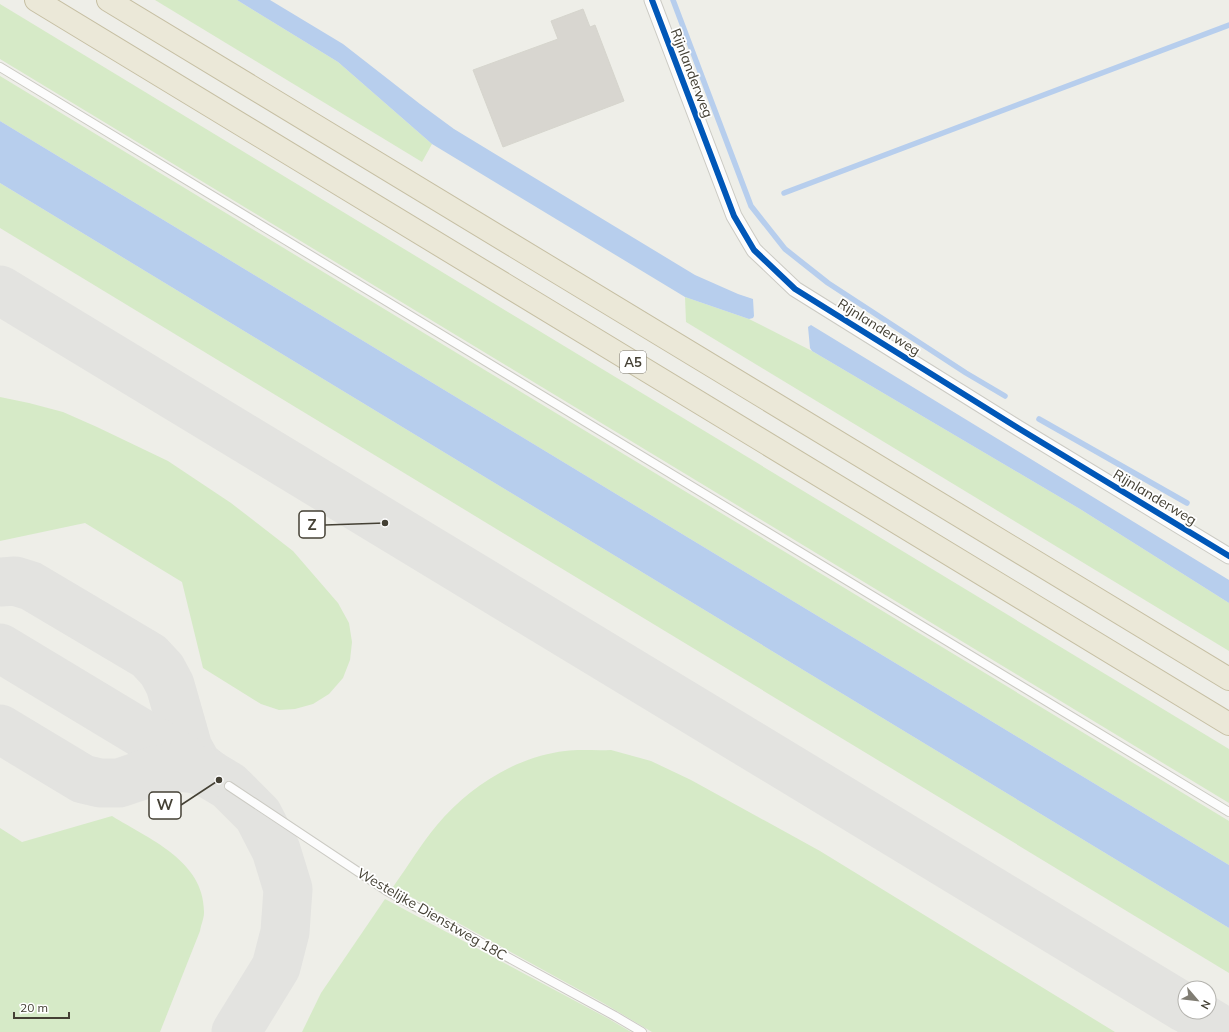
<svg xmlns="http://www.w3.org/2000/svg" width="1229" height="1032" font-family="Mulish,sans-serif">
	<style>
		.green { fill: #d6eac7 }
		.water { fill: #b7ceed }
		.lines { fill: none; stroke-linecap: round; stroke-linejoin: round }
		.stream { stroke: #b7ceed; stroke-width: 5.5 }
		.taxiway { stroke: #e3e3e0; stroke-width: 49 }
		.building { fill: #d8d6d0; stroke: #d6d5cd }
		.lane-casing { stroke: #cbcac3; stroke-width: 10 }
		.street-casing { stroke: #cbcac3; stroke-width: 17 }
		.highway-casing { stroke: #c6bfa3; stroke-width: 24 }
		.lane { stroke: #fcfcfc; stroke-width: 8 }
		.street { stroke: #fcfcfc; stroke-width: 15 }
		.highway { stroke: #ebe8d8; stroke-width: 22 }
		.cycleway-casing { stroke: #fff; stroke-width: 8 }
		.cycleway { stroke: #0057b8; stroke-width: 6 }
		.labels { text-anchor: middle; stroke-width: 3.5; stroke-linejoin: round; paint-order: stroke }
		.shield { fill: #fff; stroke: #7c7971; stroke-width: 1 }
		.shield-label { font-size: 13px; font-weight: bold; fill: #444034 }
		.street-label { font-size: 14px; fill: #444034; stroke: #fff }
		.leader { fill: none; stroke: #444034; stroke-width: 1.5 }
		.callout-dot { fill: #444034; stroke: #fff; stroke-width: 1.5 }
		.callout { fill: #fff; stroke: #444034; stroke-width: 1.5 }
		.callout-label { font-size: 15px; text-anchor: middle; font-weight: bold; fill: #444034 }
	</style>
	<rect width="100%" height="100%" fill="#eeeee8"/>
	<g class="green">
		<path d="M155 0H237L338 62 432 144 422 162Z"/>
		<path d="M0 4 1229 749V803L0 59Z"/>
		<path d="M0 76 1229 821V865L0 121Z"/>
		<path d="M0 183 1229 928V973L0 228Z"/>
		<path d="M685 297 749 319 812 351 1080 509 1229 603V651L686 322Z"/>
		<path d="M0 397 29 403 63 412 97 427 168 461 231 503 293 551 338 603 349 623 352 642 350 660 343 678 329 694 313 704 295 709 279 710 261 704 203 668 182 582 85 523 0 541Z"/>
		<path d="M611 750 651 761 691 780 820 851 1115 1032H652L605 1004 393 887C408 866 421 844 437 825 469 787 515 757 565 751 580 749 596 751 611 750Z"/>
		<path d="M112 816C149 839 205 861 204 913 204 918 201 925 200 931L160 1032H0V828L22 842Z"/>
		<path d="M385 899 609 1019 631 1032H302L321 993Z"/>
	</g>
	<g class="water">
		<path d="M237 0H270L343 44 420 104 454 129 695 275 738 294 753 299 754 316 753 318 749 319 685 297 432 144 338 62Z"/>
		<path d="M0 121 1229 865V928L0 183Z"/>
		<path d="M811 325 1229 580V603L1080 509 812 351 810 348 808 327Z"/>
	</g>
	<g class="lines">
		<g class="stream">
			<path d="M673 0 751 206 785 249 828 283 966 373 1005 396"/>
			<path d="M784 193 1229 25"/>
			<path d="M1039 419 1187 503"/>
		</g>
		<g class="taxiway">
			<path d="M0 290 1185 1008"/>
			<path d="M0 582 15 581 31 586 149 656 162 670 170 685 188 748 197 764 209 774"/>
			<path d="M0 648 229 786 258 815 276 850 288 889 285 932 276 967 236 1032"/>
			<path d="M0 729 83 779 100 783H119L158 770 177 767 195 769 209 774"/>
			<path d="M1192 1012 1225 1032"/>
		</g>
	</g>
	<path class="building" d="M583 9 590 27 595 25 624 101 503 147 473 70 558 39 551 21Z"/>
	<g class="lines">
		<defs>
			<g id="lane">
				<path d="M0 67 1229 812"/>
				<path d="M229 786 387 891 615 1016 642 1032"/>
			</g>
			<path id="street" d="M652 0 734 216 754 250 795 289 1018 428 1229 556"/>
			<g id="highway">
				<path d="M36 0 1229 724"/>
				<path d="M108 0 1229 679"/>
			</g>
		</defs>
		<use href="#lane" class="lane-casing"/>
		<use href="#street" class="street-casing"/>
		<use href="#highway" class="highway-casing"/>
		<use href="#lane" class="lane"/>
		<use href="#street" class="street"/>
		<use href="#highway" class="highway"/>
		<defs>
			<path id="cycleway" d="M652 0 734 216 754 250 795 289 1018 428 1229 556"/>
		</defs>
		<use href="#cycleway" class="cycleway-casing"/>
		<use href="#cycleway" class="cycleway"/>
	</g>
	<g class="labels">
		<rect class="shield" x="620" y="351" width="26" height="22" rx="3"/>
		<g class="shield-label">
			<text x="633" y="367">A5</text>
		</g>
		<g class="street-label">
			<text transform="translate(692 73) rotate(69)" y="5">Rijnlanderweg</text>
			<text transform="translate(879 327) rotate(32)" y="5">Rijnlanderweg</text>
			<text transform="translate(1155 497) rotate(31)" y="5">Rijnlanderweg</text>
			<text transform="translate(432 914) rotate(30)" y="5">Westelijke Dienstweg 18C</text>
		</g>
	</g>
	<path class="leader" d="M385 523L325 525M219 780L181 805"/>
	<g class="callout-dot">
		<circle cx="385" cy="523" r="4"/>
		<circle cx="219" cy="780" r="4"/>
	</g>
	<g class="callout">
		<rect x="299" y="511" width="26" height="27" rx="4"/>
		<rect x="149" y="792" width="32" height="27" rx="4"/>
	</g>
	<g class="callout-label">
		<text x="312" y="530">Z</text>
		<text x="165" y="810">W</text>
	</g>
	<g transform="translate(1197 1000) rotate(118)"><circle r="19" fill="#ffffff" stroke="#b4b3ae"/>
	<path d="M0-3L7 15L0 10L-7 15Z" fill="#807d73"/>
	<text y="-6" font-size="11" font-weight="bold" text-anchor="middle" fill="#444034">N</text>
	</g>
	<path d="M14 1012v6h55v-6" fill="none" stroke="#444034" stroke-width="2"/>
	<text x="20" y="1012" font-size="12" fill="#444034" stroke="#ffffff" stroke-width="3" paint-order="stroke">20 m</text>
</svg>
